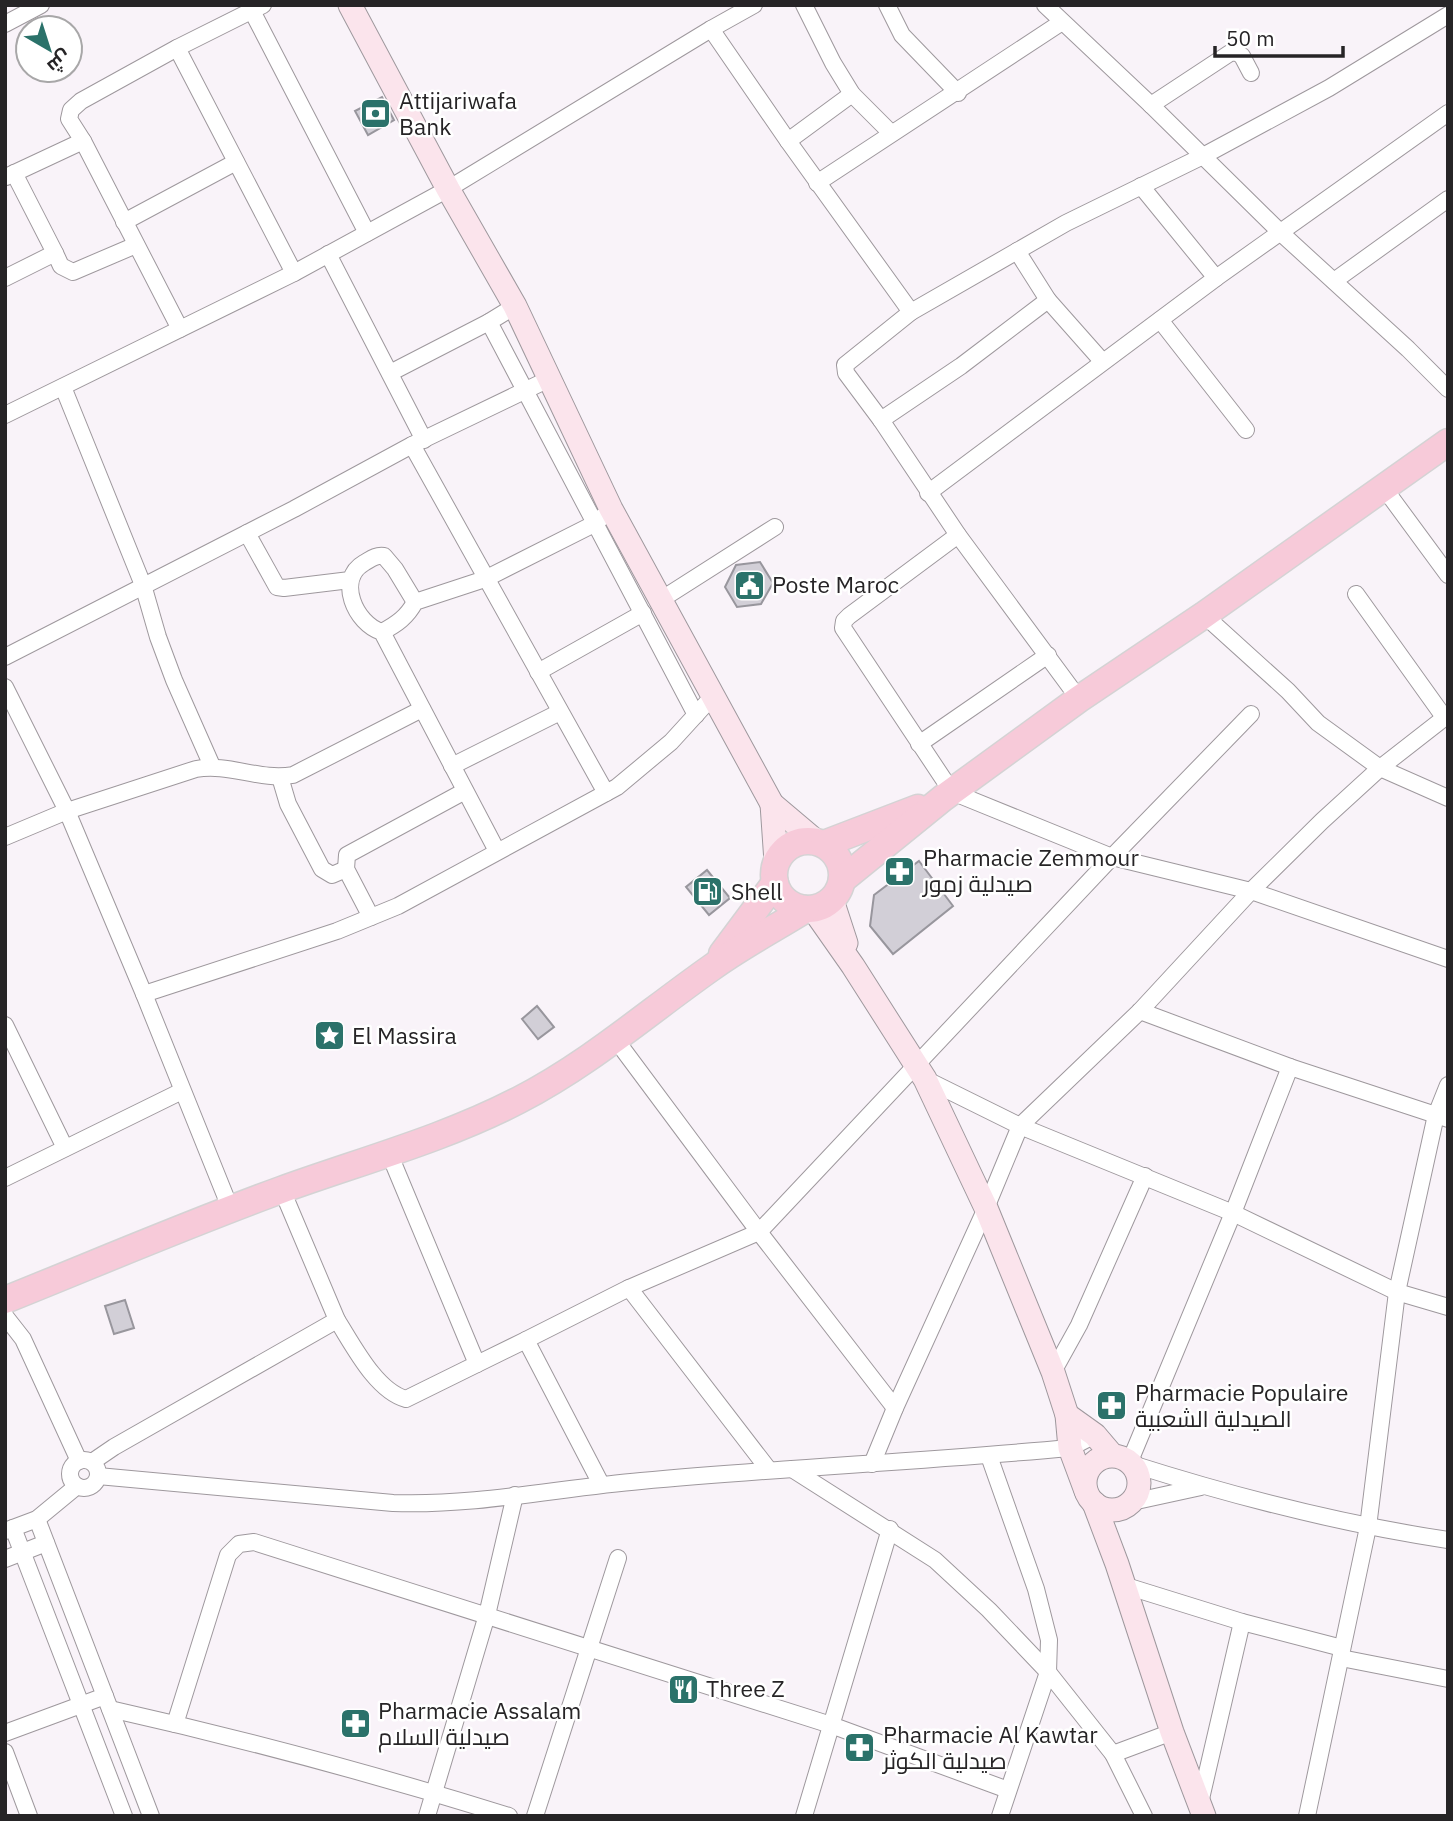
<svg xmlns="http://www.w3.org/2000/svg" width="1453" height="1821" font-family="'IBM Plex Sans',Cairo,sans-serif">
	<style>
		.building { fill: #d2cfd7; stroke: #98969d; stroke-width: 2 }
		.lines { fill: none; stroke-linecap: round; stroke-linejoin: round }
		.minor-casing { stroke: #9e989d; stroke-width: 18 }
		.secondary-casing { stroke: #9e989d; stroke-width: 25 }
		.primary-casing { stroke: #d4d3d4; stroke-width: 29 }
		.minor { stroke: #fff; stroke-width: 16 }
		.secondary { stroke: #fbe4ec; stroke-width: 23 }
		.primary { stroke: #f7cad9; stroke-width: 26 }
		.labels { text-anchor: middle; stroke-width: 5; stroke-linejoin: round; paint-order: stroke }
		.poi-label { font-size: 23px; fill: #262426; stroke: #fff; text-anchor: start }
	</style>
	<rect width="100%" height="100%" fill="#f9f3f9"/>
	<g class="building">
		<path d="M382 97 394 120 368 135 355 111Z"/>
		<path d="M760 562 773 583 761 604 737 607 725 587 736 565Z"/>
		<path d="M919 861 953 906 893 954 870 926 874 895Z"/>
		<path d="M707 870 730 898 709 915 686 887Z"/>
		<path d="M537 1006 554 1027 538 1039 522 1019Z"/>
		<path d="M125 1300 134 1328 114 1334 105 1306Z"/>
	</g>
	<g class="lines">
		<defs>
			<g id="minor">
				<path d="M804 5 833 63 852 94 891 133"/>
				<path d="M887 5 902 35 958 93"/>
				<path d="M1045 5 1151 105 1281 233 1408 349 1448 389"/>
				<path d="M252 11 367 233"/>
				<path d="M5 24 41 5"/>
				<path d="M711 29 788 141 911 312"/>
				<path d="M177 48 294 273"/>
				<path d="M1151 105 1230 53 1236 52 1242 56 1251 73"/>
				<path d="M788 141 852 94"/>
				<path d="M14 173 55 253"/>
				<path d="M6 177 83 141"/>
				<path d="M817 183 1062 22"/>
				<path d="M1141 186 1216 278"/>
				<path d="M124 222 236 162"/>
				<path d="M1017 251 1048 300 1102 361"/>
				<path d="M328 254 424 440"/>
				<path d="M5 278 55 253 61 266 73 272 136 245"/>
				<path d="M1334 281 1448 199"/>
				<path d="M1048 300 961 366 881 420 958 535 1079 699"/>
				<path d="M515 306 489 322 696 715"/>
				<path d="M1160 320 1246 430"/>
				<path d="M180 329 83 141 69 119 71 110 81 101 177 48 263 5"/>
				<path d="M390 373 489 322"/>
				<path d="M63 387 143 585 158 637 174 680 212 766"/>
				<path d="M5 415 294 273 448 189 711 29 754 5"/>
				<path d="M881 420 846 373 845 365 911 312 1066 223 1203 156 1329 88 1448 15"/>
				<path d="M412 445 606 793"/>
				<path d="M1384 488 1448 575"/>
				<path d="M928 493 1216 278 1448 113"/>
				<path d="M247 533 277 587 284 588 350 580"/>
				<path d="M958 535 849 616 844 621 843 628 952 792 1112 857 1251 891 1448 959"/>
				<path d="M1356 594 1444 717"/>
				<path d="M662 599 775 527"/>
				<path d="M415 602 395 569 384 556C375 555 371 559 364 563 336 579 355 624 382 632L497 851"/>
				<path d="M1204 615 1288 691 1318 723 1380 768 1448 798"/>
				<path d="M382 632C397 624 407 617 415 602L485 579 596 523 602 517"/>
				<path d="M5 657 294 509 412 445 549 379"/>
				<path d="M538 672 643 613"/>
				<path d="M5 687 67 811 144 994 231 1210"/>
				<path d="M919 744 1048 655"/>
				<path d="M452 766 560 712"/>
				<path d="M280 777 288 804 322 869 332 875 346 869"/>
				<path d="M5 837 67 811 196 769C229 763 260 781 293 775L422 709"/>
				<path d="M371 917 346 869 347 855 465 791"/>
				<path d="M144 994 337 931 398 906 617 787 671 742 713 696"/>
				<path d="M1140 1011 1290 1067 1448 1119"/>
				<path d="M5 1025 65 1148"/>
				<path d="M616 1040 759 1232 895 1408"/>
				<path d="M925 1079 1020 1126 1233 1213 1397 1292 1448 1307"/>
				<path d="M5 1178 182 1091"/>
				<path d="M629 1288 769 1470"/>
				<path d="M5 1316 23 1339 79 1461"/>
				<path d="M337 1320C353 1345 376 1391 406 1399L477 1364 389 1153"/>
				<path d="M526 1340 629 1288 759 1232 1112 857 1251 714"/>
				<path d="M477 1364 526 1340 601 1484"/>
				<path d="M1053 1372 1079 1325 1145 1176"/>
				<path d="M989 1456 1036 1589 1049 1640 1048 1672 1000 1816"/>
				<circle cx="84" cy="1474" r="14"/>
				<path d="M1130 1461 1233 1213 1290 1067"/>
				<path d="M92 1462 114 1447 337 1320 282 1190"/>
				<path d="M872 1464 895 1408 986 1208 1020 1126 1140 1011 1251 891 1322 821 1380 768 1448 715"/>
				<path d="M1132 1464C1236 1497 1341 1524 1448 1540"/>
				<path d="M792 1469 935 1560 989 1610 1048 1672 1113 1754 1144 1816"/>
				<path d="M98 1476 393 1503C476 1506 559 1488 641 1481 784 1468 927 1461 1070 1448L1095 1435"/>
				<path d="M1132 1502 1201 1487"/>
				<path d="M37 1519 151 1816"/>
				<path d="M13 1528 124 1816"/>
				<path d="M5 1531 37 1519 77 1486"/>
				<path d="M5 1559 46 1543"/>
				<path d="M1123 1585 1242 1622 1342 1648"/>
				<path d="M1341 1658 1448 1679"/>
				<path d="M110 1709C244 1739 377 1775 509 1816"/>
				<path d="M175 1724 228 1555 239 1544 254 1542 831 1725 1008 1790"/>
				<path d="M5 1733 105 1696"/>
				<path d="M5 1752 29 1816"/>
				<path d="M1113 1754 1172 1732"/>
				<path d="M1200 1803 1242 1622"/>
				<path d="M427 1816 487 1615 515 1495"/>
				<path d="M535 1816 618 1558"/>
				<path d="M804 1816 890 1529"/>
				<path d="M1307 1816 1368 1527 1397 1292 1436 1115 1448 1085"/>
			</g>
			<g id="secondary">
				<path d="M350 5 448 189 515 306 611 509 772 804 817 842"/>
				<path d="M772 804 776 862"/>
				<path d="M832 900 846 943"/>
				<path d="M813 909 853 966 925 1079 986 1208 1053 1372 1067 1415 1070 1448 1086 1491"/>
				<path d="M1067 1415 1095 1435 1112 1455"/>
				<circle cx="1112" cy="1483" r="27"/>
				<path d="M1094 1503 1117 1564 1172 1732 1204 1816"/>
			</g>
			<g id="primary">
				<circle cx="808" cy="875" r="34"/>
				<path d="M824 844 918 808"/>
				<path d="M842 880 943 798 1079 699 1204 615 1448 442"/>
				<path d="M722 954 775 883"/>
				<path d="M5 1300C97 1263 188 1224 281 1190 361 1161 444 1139 519 1100 589 1064 647 1013 711 968 741 946 774 929 806 909"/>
			</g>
		</defs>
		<use href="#minor" class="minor-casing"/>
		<use href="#secondary" class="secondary-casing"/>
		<use href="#primary" class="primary-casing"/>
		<use href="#minor" class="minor"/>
		<use href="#secondary" class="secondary"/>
		<use href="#primary" class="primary"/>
	</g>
	<defs>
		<symbol id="bank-square" viewBox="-11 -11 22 22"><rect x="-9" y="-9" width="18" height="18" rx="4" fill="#2b726a" stroke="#fff"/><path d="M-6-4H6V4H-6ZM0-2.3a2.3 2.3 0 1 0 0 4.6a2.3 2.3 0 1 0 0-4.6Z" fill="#fff"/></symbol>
		<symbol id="civic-square" viewBox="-11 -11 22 22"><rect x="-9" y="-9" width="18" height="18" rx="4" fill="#2b726a" stroke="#fff"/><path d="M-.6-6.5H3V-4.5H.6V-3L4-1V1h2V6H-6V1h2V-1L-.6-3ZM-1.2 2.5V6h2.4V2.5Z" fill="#fff"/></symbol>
		<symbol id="pharmacy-square" viewBox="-11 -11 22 22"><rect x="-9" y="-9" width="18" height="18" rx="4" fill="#2b726a" stroke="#fff"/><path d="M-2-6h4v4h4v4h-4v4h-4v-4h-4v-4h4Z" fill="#fff"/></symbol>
		<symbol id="fuel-square" viewBox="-11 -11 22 22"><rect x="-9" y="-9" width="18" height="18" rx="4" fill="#2b726a" stroke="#fff"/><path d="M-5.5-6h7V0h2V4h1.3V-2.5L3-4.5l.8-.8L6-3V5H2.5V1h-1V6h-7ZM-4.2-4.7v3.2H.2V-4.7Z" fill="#fff"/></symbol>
		<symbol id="sight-square" viewBox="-11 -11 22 22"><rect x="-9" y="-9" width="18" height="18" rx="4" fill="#2b726a" stroke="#fff"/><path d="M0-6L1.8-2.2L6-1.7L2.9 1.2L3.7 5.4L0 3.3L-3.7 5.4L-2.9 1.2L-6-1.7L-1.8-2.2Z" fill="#fff"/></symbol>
		<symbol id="restaurant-square" viewBox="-11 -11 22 22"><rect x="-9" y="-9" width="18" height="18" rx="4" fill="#2b726a" stroke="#fff"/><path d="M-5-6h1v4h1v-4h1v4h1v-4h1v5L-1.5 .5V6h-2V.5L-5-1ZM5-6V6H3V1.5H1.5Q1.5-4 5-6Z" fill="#fff"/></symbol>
	</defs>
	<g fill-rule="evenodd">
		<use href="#bank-square" x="358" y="96" width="35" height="35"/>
		<use href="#civic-square" x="732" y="568" width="35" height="35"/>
		<use href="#pharmacy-square" x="882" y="854" width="35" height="35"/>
		<use href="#fuel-square" x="690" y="874" width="35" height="35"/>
		<use href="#sight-square" x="312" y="1018" width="35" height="35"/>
		<use href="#pharmacy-square" x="1094" y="1388" width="35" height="35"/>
		<use href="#restaurant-square" x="666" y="1672" width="35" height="35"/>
		<use href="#pharmacy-square" x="338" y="1706" width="35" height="35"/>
		<use href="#pharmacy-square" x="842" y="1730" width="35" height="35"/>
	</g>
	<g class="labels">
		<g class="poi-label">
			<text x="399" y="109">Attijariwafa<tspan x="399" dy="26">Bank</tspan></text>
			<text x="772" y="593">Poste Maroc</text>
			<text x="923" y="866">Pharmacie Zemmour<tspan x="923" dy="26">صيدلية زمور</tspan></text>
			<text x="731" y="900">Shell</text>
			<text x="352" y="1044">El Massira</text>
			<text x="1135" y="1401">Pharmacie Populaire<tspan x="1135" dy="26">الصيدلية الشعبية</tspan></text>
			<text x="706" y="1697">Three Z</text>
			<text x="378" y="1719">Pharmacie Assalam<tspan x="378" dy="26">صيدلية السلام</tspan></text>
			<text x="883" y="1743">Pharmacie Al Kawtar<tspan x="883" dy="26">صيدلية الكوثر</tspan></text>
		</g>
	</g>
	<rect width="1453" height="1821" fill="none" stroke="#262426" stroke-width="14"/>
	<g transform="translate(49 49) rotate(141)"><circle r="33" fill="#ffffff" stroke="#a8a7a8" stroke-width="2"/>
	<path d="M0-5L12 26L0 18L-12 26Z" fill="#2b726a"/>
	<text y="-10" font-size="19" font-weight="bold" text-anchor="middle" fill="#262426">ش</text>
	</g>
	<path d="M1215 46v10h128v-10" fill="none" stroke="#262426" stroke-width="3.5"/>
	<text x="1226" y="46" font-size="21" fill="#262426" stroke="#ffffff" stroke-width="5" paint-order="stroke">50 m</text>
</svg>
